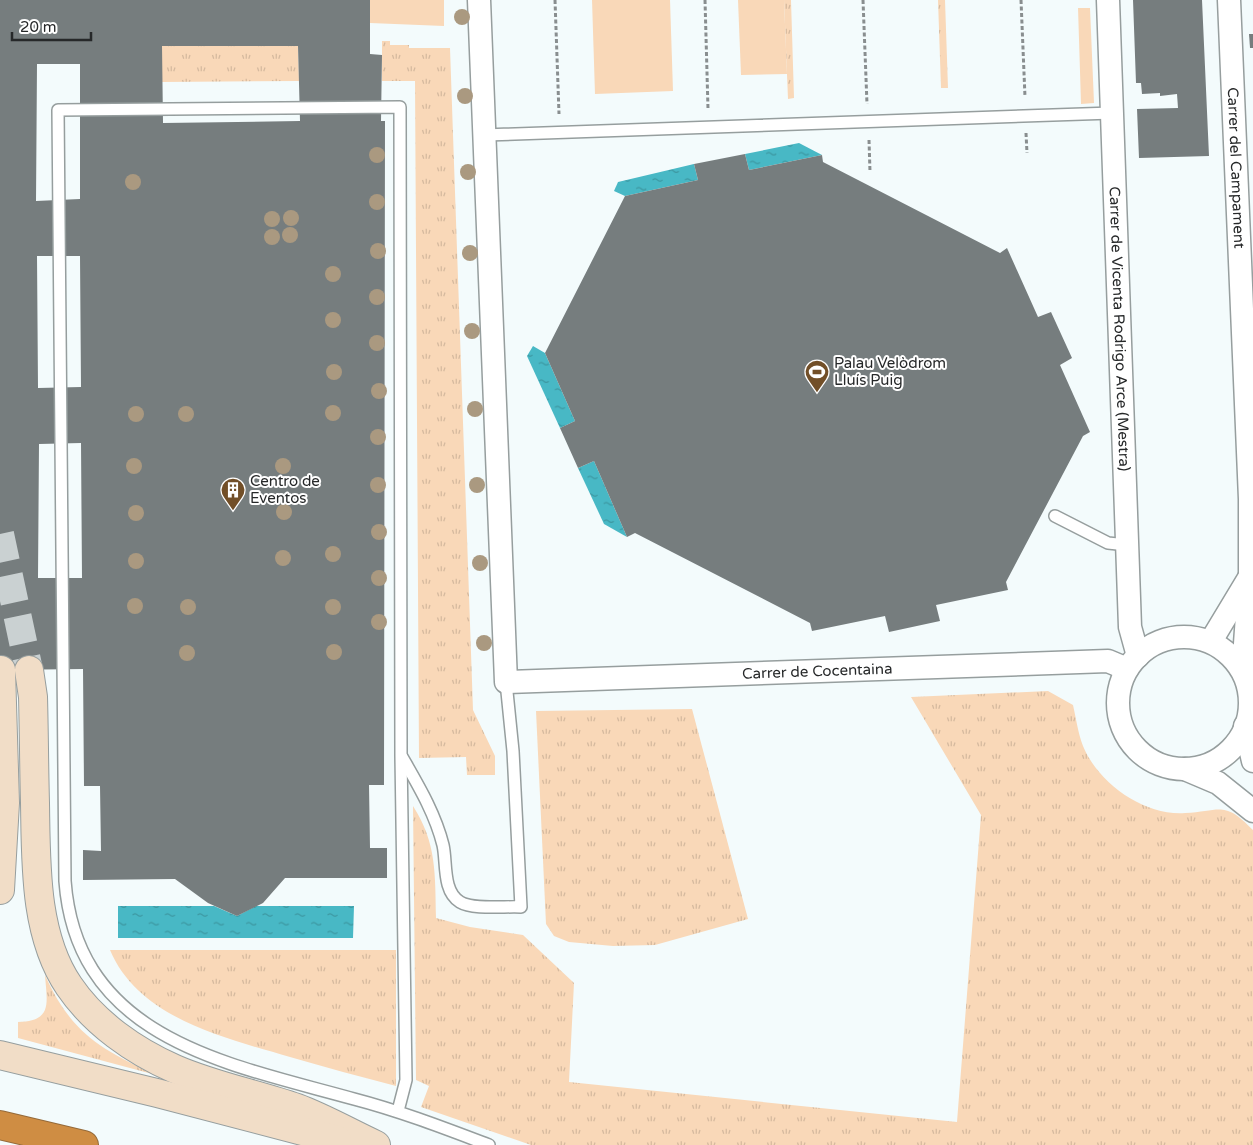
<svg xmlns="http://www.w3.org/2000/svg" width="1253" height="1145" font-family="'Varela Round',sans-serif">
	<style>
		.grass { fill: url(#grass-tufts) }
		.garden { fill: #f9d8b8 }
		.water { fill: url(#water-ripples) }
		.building { fill: #767d7e; fill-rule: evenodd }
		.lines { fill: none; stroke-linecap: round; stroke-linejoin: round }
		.secondary-tunnel { stroke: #cad1d2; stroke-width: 28; stroke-dasharray: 28 14; stroke-linecap: butt }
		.lane-casing { stroke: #969e9e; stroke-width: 14 }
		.street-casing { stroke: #969e9e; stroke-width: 25 }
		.secondary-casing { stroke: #969e9e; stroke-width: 30 }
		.highway-casing { stroke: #946a3a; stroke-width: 30 }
		.path { stroke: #898e8f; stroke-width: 3; stroke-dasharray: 4 2.5; stroke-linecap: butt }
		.lane { stroke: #fff; stroke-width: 11 }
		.street { stroke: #fff; stroke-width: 22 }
		.secondary { stroke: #f1ddc7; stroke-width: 28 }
		.highway { stroke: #cf8d43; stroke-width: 28 }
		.tree { fill: #aa9980 }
		.labels { text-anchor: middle; stroke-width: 4; stroke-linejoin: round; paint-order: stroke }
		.street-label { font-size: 15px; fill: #262829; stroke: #fff }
		.poi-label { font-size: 15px; fill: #262829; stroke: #fff; text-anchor: start }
	</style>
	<defs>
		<pattern id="grass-tufts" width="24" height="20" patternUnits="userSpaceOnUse" patternTransform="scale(1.25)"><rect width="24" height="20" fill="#f9d8b8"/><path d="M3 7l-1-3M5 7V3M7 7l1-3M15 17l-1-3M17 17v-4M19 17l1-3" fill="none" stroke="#d5b99e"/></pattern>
		<pattern id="water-ripples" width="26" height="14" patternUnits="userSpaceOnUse" patternTransform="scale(1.25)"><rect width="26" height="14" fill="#48b8c5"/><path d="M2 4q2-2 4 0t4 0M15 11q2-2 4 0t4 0" fill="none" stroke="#3c96a0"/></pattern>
	</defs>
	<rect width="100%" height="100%" fill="#f3fbfc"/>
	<g class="grass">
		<path d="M784 0H791L794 98 788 99Z"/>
		<path d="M938 0H945L948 88H941Z"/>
		<path d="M382 41H390V45H409V48H450L473 710 495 756V775H467L466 757 419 758 415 81H382Z"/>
		<path d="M162 46H298L299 81 162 82Z"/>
		<path d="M1048 691 1073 705C1076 718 1078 733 1083 746 1098 783 1144 816 1185 813 1221 811 1224 800 1253 830V1145H531L421 1107 429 1086 416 1080 413 806C437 843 435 875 436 918L470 927 523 935 574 983 569 1082 957 1122 981 815 911 697Z"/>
		<path d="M692 709 748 919 655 945 613 946 569 942 554 936 546 924 536 711Z"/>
		<path d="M110 950H396V1086C361 1077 325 1067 290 1057 226 1038 139 1019 110 950Z"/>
		<path d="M45 975C71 1033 100 1049 156 1075L18 1038V1022C53 1021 47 1003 45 975Z"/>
	</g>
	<g class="garden">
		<path d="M370 0H444V26L370 23Z"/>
		<path d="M592 0H670L673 91 595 94Z"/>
		<path d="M738 0H784L787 74 741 75Z"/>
		<path d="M1078 8H1090L1094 103 1081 104Z"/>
	</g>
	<g class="water">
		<path d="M799 143 822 155 749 170 745 154Z"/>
		<path d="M694 164 698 180 625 196 614 191 618 182Z"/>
		<path d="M533 346 545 353 575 421 560 428 527 356Z"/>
		<path d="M594 461 627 537 604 524 578 468Z"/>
		<path d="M118 906H214L237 916 256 906H354L353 938H118Z"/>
	</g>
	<g class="building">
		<path d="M0 0H370V54L382 55 381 121H385L384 785H369L370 848H387V878H285L263 903 237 916 208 903 175 879 83 880V850L101 851 100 786H84L83 669 0 670ZM162 46H298L300 121 163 123ZM37 64H80V199L36 201ZM37 256H80L81 387 38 388ZM81 443 82 578H38L39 444Z"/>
		<path d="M1133 0H1202L1209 156 1139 158 1137 109 1178 108 1177 94 1160 96V93L1142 94 1141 83H1136Z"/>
		<path d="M1249 34H1253V48H1250Z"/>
		<path d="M745 154 749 170 822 155 823 162 1000 253 1007 248 1038 317 1051 312 1072 358 1060 365 1090 432 1083 436 1006 582 1008 590 936 605 940 621 889 632 885 616 812 631 810 623 635 533 627 537 594 461 578 468 560 428 575 421 545 353 625 196 698 180 694 164Z"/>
	</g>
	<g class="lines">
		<path class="secondary-tunnel" d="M0 534 29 670"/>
		<defs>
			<g id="lane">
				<path d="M485 135 1112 113"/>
				<path d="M1055 516 1108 543 1127 545"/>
				<path d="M402 757C418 785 435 813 443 845 447 862 442 891 460 902 473 910 505 906 521 907L513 751 506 682"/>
				<path d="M398 1111 406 1080 401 756 400 107 58 110 65 881C77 1040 229 1064 354 1099 400 1111 444 1128 489 1145"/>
			</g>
			<g id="street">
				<path id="s1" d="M479 0 506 682 1108 661 1127 669"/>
				<path id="s2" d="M1108 0 1130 627 1138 656"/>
				<path id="s3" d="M1229 0 1250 499V575L1243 671"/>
				<circle cx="1184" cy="703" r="66"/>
				<path d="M1211 641 1249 578"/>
				<path d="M1245 726 1253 761"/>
				<path d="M1185 769 1218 783 1253 811"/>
			</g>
			<g id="secondary">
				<path d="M29 670 33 697C34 732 34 767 35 803 36 862 34 935 69 986 94 1023 134 1051 175 1069 214 1086 257 1094 297 1108 324 1118 350 1133 376 1145"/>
				<path d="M0 890 5 803 1 670"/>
				<path d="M0 1055 157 1093 337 1140"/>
			</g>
			<path id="highway" d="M0 1125 84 1145"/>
		</defs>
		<use href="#lane" class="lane-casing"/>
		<use href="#street" class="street-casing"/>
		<use href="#secondary" class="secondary-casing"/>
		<use href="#highway" class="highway-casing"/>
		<g class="path">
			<path d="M555 0 559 114"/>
			<path d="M705 0 708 109"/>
			<path d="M863 0 867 104"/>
			<path d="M1021 0 1025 97"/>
			<path d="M1026 133 1027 153"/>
			<path d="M869 140 870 172"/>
		</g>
		<use href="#lane" class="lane"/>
		<use href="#street" class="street"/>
		<use href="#secondary" class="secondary"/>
		<use href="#highway" class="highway"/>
	</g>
	<g class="tree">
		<circle cx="462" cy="17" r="8"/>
		<circle cx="465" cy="96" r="8"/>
		<circle cx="377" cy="155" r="8"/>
		<circle cx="468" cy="172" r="8"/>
		<circle cx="133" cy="182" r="8"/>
		<circle cx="377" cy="202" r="8"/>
		<circle cx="291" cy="218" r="8"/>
		<circle cx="272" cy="219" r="8"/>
		<circle cx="290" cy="235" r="8"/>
		<circle cx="272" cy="237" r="8"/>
		<circle cx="378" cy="251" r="8"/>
		<circle cx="470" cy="253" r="8"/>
		<circle cx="333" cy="274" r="8"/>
		<circle cx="377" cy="297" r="8"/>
		<circle cx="333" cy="320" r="8"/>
		<circle cx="472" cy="331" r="8"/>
		<circle cx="377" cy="343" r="8"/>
		<circle cx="334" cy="372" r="8"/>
		<circle cx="379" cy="391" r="8"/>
		<circle cx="475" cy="409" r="8"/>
		<circle cx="333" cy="413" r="8"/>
		<circle cx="136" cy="414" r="8"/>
		<circle cx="186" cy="414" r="8"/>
		<circle cx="378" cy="437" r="8"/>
		<circle cx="134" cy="466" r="8"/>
		<circle cx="283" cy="466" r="8"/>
		<circle cx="378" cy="485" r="8"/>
		<circle cx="477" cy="485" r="8"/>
		<circle cx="284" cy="512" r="8"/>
		<circle cx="136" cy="513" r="8"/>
		<circle cx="379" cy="532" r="8"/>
		<circle cx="333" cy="554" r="8"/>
		<circle cx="283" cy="558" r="8"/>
		<circle cx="136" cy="561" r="8"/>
		<circle cx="480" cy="563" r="8"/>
		<circle cx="379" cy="578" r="8"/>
		<circle cx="135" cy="606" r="8"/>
		<circle cx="188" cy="607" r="8"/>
		<circle cx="333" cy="607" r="8"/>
		<circle cx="379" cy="622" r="8"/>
		<circle cx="484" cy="643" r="8"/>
		<circle cx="334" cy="652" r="8"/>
		<circle cx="187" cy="653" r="8"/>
	</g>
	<defs>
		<symbol id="stadium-pin" viewBox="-11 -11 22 30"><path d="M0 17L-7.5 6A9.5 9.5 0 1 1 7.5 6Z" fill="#724f28" stroke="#fff"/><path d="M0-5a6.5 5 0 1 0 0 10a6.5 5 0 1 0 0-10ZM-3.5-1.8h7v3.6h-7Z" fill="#fff"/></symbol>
		<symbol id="building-pin" viewBox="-11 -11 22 30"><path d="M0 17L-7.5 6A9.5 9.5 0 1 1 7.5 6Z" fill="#724f28" stroke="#fff"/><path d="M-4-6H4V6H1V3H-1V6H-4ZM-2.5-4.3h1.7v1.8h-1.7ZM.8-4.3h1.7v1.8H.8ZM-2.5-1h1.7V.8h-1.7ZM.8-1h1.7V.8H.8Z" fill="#fff"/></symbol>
	</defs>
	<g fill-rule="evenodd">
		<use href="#stadium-pin" x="803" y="358" width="28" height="38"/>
		<use href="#building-pin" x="219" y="476" width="28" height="38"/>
	</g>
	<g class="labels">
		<g class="street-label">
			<text dy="5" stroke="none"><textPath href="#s3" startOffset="168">Carrer del Campament</textPath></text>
			<text dy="5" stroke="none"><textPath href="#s2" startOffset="329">Carrer de Vicenta Rodrigo Arce (Mestra)</textPath></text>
			<text dy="5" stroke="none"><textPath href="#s1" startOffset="994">Carrer de Cocentaina</textPath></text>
		</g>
		<g class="poi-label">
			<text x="834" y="368">Palau Velòdrom<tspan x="834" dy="17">Lluís Puig</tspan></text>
			<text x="250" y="486">Centro de<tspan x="250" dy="17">Eventos</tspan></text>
		</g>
	</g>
	<path d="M12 32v8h79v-8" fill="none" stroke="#262829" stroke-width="2.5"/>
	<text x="20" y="32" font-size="15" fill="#262829" stroke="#ffffff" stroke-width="4" paint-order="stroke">20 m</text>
</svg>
